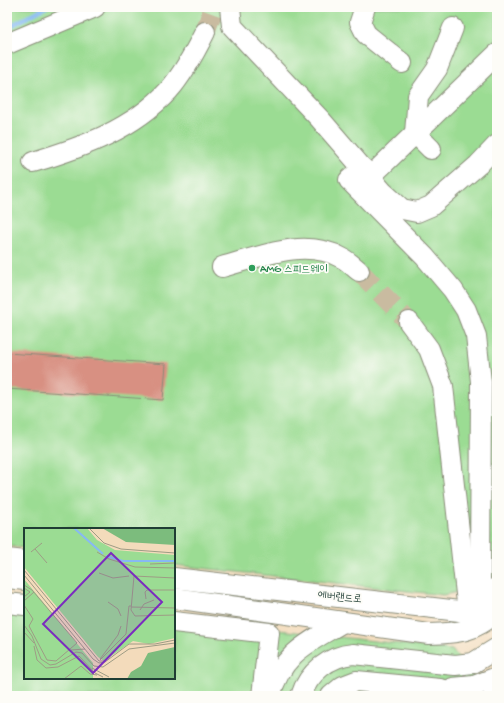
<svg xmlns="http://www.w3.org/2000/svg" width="504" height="703" font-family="'Gochi Hand','Poor Story',sans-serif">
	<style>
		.green { fill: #9bdc93; stroke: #5d8c64 }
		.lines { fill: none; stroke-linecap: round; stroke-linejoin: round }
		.stream { stroke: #87b9f4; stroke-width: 4.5 }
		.building { fill: #d89082 }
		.minor-tunnel { stroke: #c9bba0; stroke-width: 20; stroke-dasharray: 20 10; stroke-linecap: butt }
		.minor-casing { stroke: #898c78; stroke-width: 22 }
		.minor { stroke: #fff; stroke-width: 20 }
		.leisure-dot { fill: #2e9e5b; stroke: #fdfcf7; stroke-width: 1.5 }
		.labels { text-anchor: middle; stroke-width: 3.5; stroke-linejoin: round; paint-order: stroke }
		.leisure-label { font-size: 11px; fill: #27864d; stroke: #fdfcf7; text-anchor: start }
		.street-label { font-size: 11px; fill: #1f3d34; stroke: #fdfcf7 }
		.inset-river { fill: none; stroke: #87b9f4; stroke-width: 2 }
		.inset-road { fill: none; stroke: #9e9c85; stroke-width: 1 }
		.view { fill: #7b2cbf; fill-opacity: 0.15; stroke: #7b2cbf; stroke-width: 2 }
		.inset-edge { fill: none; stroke: #1f3d34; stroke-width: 2 }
	</style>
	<rect width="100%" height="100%" fill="#fdfcf7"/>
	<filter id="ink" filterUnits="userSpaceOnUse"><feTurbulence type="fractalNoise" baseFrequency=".025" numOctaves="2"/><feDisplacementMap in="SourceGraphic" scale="8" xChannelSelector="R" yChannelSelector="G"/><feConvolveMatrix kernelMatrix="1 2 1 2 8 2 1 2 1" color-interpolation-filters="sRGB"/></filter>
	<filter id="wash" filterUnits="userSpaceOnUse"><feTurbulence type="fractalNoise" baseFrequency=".012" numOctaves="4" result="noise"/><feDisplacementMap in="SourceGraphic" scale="16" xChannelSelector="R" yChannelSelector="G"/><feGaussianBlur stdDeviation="0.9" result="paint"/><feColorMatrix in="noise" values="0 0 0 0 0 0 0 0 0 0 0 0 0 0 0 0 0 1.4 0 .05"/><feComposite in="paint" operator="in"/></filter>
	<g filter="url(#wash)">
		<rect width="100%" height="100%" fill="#f3dbbb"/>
		<g class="green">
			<path d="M7 7H497V571L495 584 443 595 174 565V529H25V548L7 546Z"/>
			<path d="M7 599 25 601V678H174V618L452 650 492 696H7Z"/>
		</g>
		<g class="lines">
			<path class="stream" d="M7 28 46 7"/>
		</g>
		<g id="blocks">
			<path class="building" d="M7 353 166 364 163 400 7 389Z"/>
		</g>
	</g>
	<g filter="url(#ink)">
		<use href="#blocks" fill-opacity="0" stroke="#898c78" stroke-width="1"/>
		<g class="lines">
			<g class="minor-tunnel">
				<path d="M205 32 214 7"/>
				<path d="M359 271 409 322"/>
			</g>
			<defs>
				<g id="minor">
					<path d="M230 7 232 26 320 119 383 192 402 209 417 212 431 206 478 165 497 145"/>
					<path d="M365 7 360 22 366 34 402 63"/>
					<path d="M7 44 95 7"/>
					<path d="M431 149 415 133 418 96 437 69 453 28"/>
					<path d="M33 162C84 147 133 129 169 90 184 73 195 52 205 32"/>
					<path d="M363 168 349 180 425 257 453 290 466 310 476 336 481 382 480 588 468 612"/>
					<path d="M370 177 497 54"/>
					<path d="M222 267C259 257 305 237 342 258 348 261 354 267 359 271"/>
					<path d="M409 322 429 349 443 386 468 612"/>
					<path d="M7 559 25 561"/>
					<path d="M7 578 25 580"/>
					<path d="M174 578 468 612 483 604 497 587"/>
					<path d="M174 598 429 634C459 633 474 632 497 612"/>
					<path d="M7 603 25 605"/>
					<path d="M174 622 269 633 262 696"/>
					<path d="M453 688 474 686 497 677"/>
					<path d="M270 696C282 653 308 643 343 622"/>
					<path d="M301 696C308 673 329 656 353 654L455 665 473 663 497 648"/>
					<path d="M331 696 343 686 356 681 440 689 473 696"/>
					<path d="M493 696H497"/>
				</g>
			</defs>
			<use href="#minor" class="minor-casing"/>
			<use href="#minor" class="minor"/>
		</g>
	</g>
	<circle class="leisure-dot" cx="252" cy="268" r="4"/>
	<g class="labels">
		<g class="leisure-label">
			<text x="260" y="272">AMG 스피드웨이</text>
		</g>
		<g class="street-label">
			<text transform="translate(340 596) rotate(6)" y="4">에버랜드로</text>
		</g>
	</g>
	<g transform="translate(24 528)">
		<rect width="151" height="151" fill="#f3dbbb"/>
		<path d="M0 0H63L73 12 91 22 151 27V110L125 116 109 113 80 133 74 129 0 39ZM0 51 69 135V151H0Z" fill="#9bdc93"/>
		<path d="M78 0H151V17L102 14ZM151 119V151H103L107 144 117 138 124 125Z" fill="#7cbc7d"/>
		<path class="inset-river" d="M50 0 79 26M82 28 99 33H151"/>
		<path class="inset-road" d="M65 0 80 15 97 21 151 25M11 21 23 35M7 24 18 15M73 24 85 31 111 39 151 40M126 36 151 35M0 42 75 133H82M75 45 89 50 105 48M0 47 69 131 75 135 81 134 105 116H131L151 112M151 50 110 48 107 82 111 88 151 87M0 57 8 62 53 115 32 133 23 132 5 98 9 91 0 77M0 60 6 64 0 69M122 71 121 64 123 62H151M0 73 10 64M84 74 94 81 97 88M107 79 151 80M116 82 120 76 130 72M0 97 8 108 17 131 26 137 32 136 52 124 58 125 70 138 79 139 105 121 151 115M0 104 10 115M10 118 13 132 22 140 34 139 55 128 71 145 79 149M47 122 61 121M76 131 94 107 97 98M76 132 102 106 105 78H107M68 140 85 149M40 151 57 138 66 146 73 147"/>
		<path class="view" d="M87 25 138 74 69 145 19 96Z"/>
		<rect width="151" height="151" class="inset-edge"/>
	</g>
	<rect width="504" height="703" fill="none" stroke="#fdfcf7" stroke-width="24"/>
</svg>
